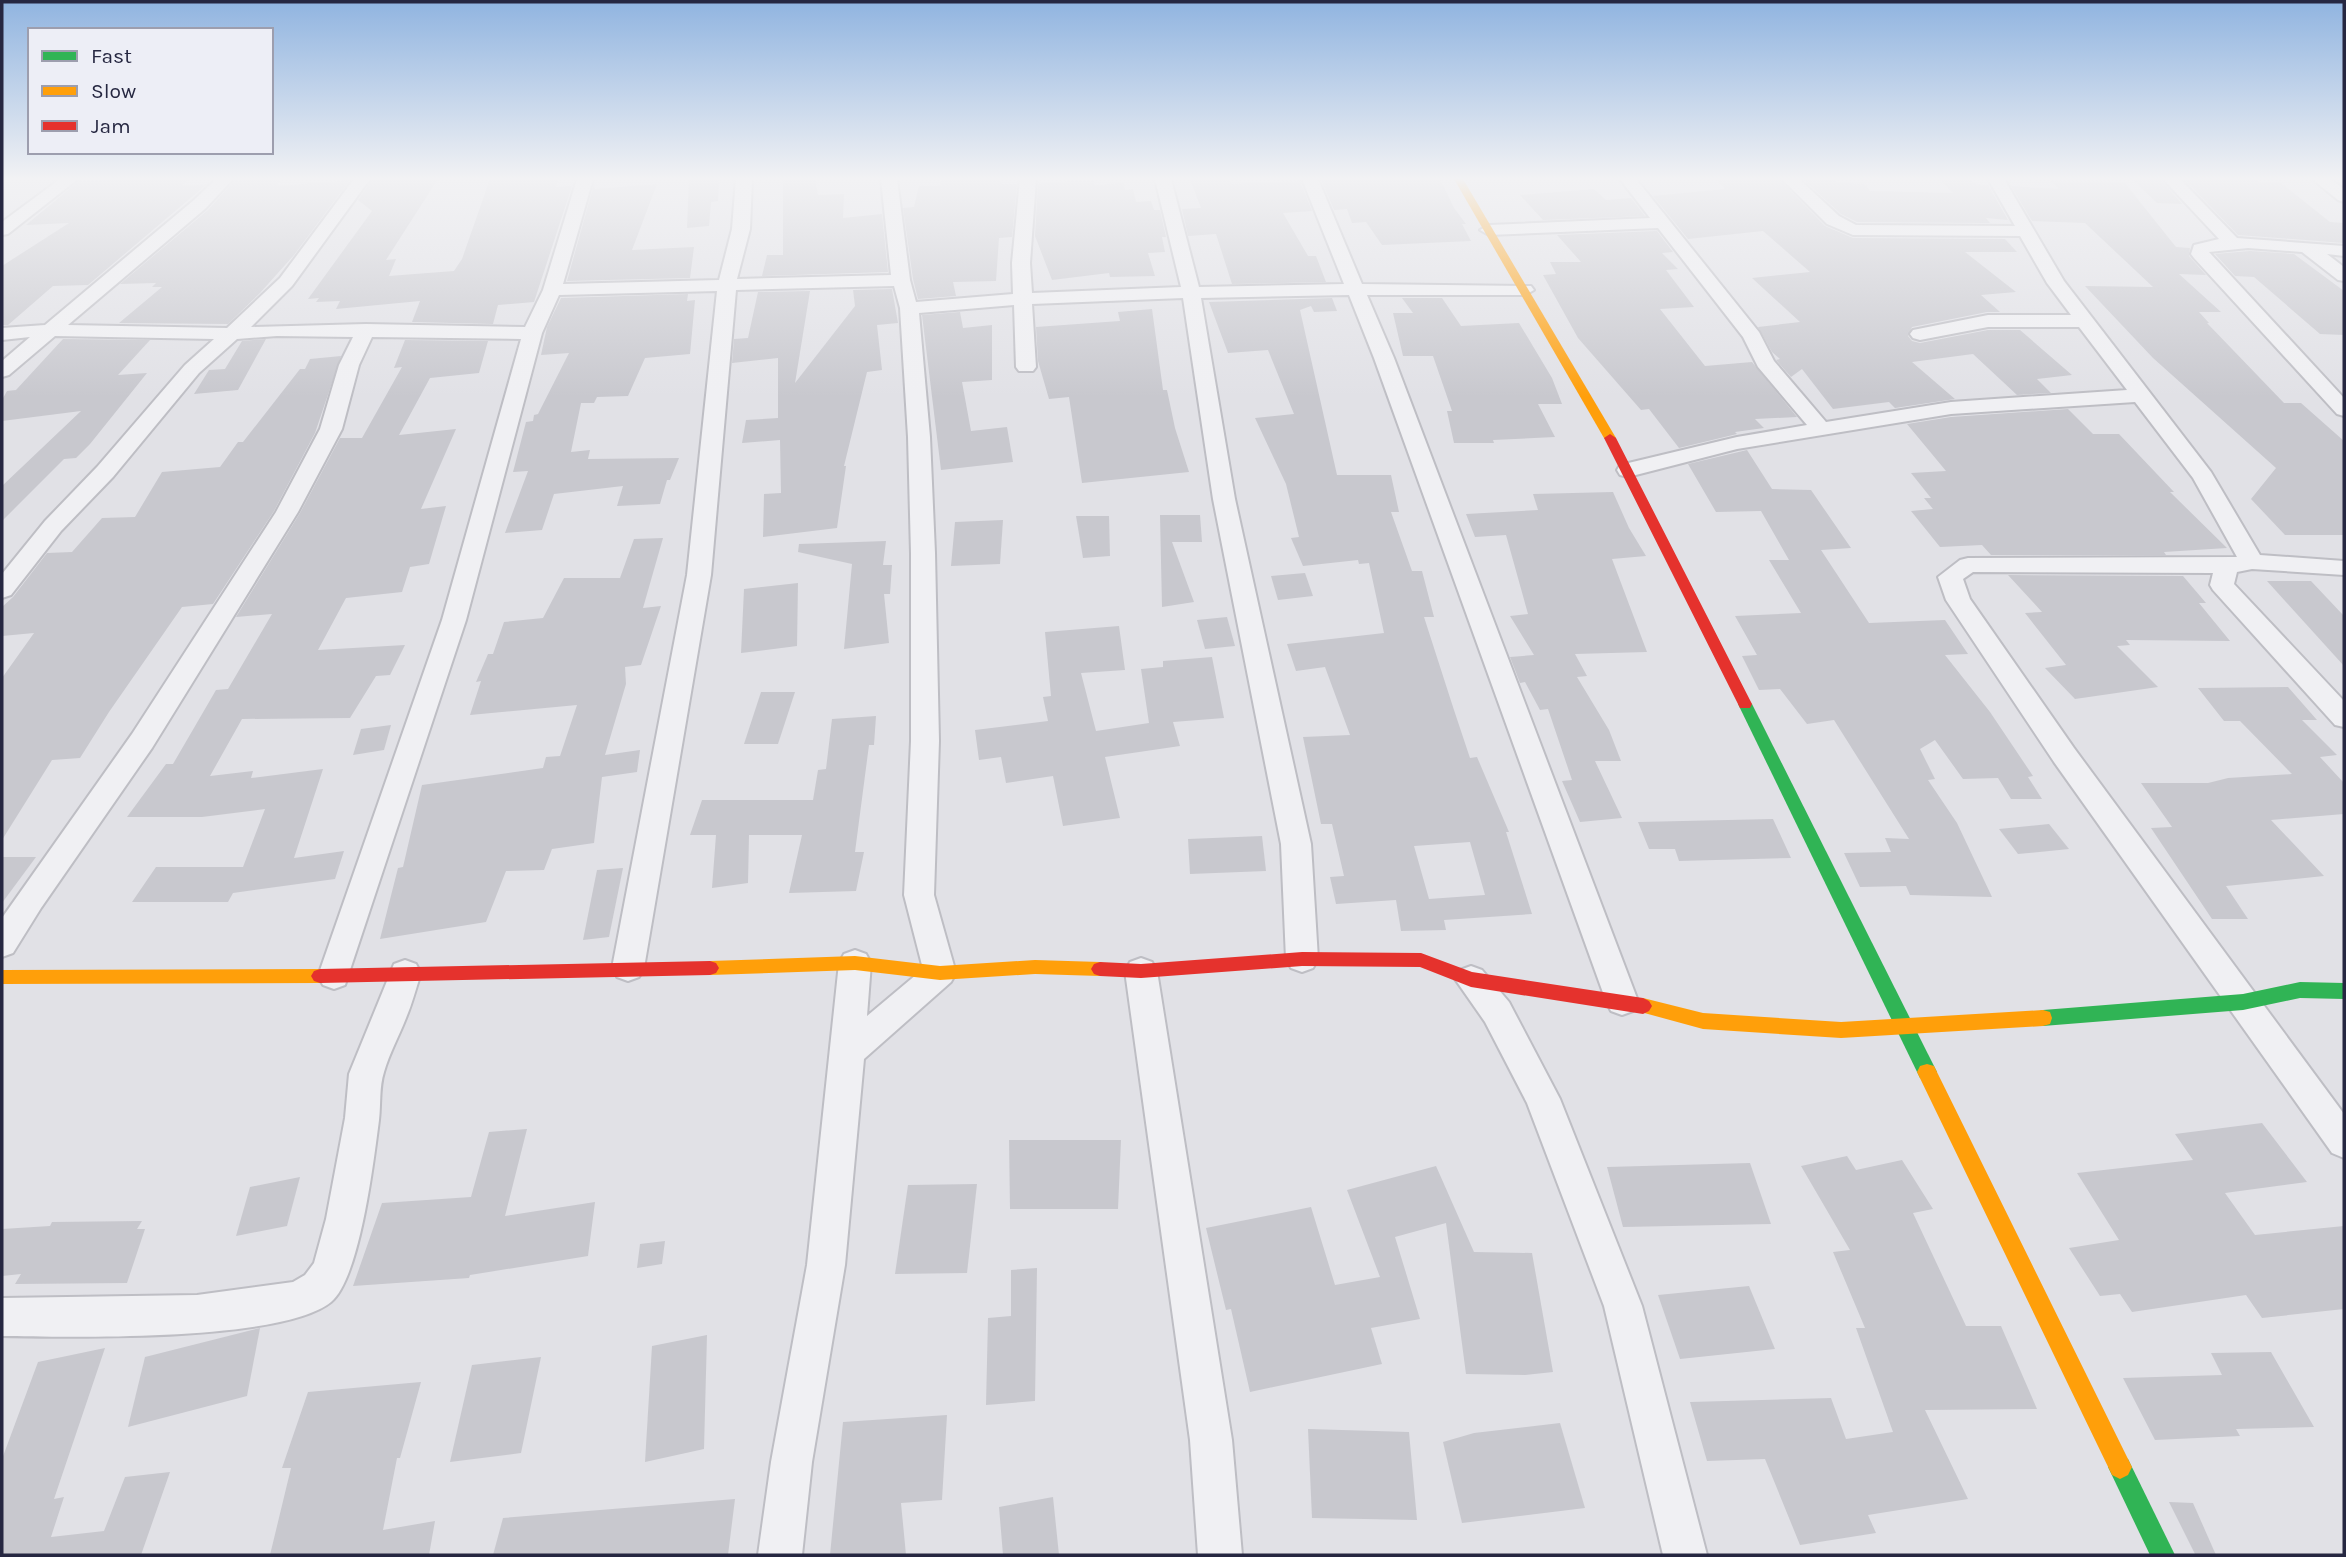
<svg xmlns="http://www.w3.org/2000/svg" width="2346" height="1557" font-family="Karla,sans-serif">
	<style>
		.building { fill: #c8c8ce; fill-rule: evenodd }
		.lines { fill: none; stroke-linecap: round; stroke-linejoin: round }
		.street-casing { stroke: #bebec4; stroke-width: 4 }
		.street { fill: #f0f0f3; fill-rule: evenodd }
		.fast { fill: #30b455; fill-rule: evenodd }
		.slow { fill: #ff9f0a; fill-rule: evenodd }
		.jam { fill: #e5322d; fill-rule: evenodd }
	</style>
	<rect width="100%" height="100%" fill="#e1e1e6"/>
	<g class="building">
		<path d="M189 179 182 186 207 184 88 285 53 286 8 325H2V266L69 223 26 225 79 181Z"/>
		<path d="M281 179 277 186 350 180 294 255 260 293 228 324 119 323 162 287H152L156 283 120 284 208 210 234 181Z"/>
		<path d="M373 179H438L386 260 396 259 389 276 454 271 462 259 490 179H558L556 187 572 186 534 302 498 305 493 324 412 322 420 301 336 309 340 301 316 302 319 298 308 299 372 211 358 200Z"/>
		<path d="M689 179H719L718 201 711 202 709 226 687 228Z"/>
		<path d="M783 179H815L818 195 844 194 843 218 882 214 888 272 762 276 767 255H783Z"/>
		<path d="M941 179H1000L1001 184H1017L1012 237 999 238 996 281 953 282 956 296 918 299 913 279 903 208 914 207 919 186H940Z"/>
		<path d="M1190 179H1229L1231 184 1300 181 1312 211 1283 213 1308 256H1316L1326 282 1232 284 1216 234 1188 236 1182 209 1201 208Z"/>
		<path d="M1321 179H1440L1454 208 1466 224H1462L1471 241 1382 245 1366 222 1352 223 1347 209 1334 210Z"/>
		<path d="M1716 179H1779L1825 226 1853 238 2005 239 2017 252H1965L2016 292 1981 295 2000 312H1987L1912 327 1908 336 1912 341 1920 343 1988 330H2020L2072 375 2037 379 2051 393 2017 395 1973 354 1912 362 1955 399 1895 408 1889 402 1833 409 1802 369 1791 377 1776 360 1780 359 1772 352 1758 327 1800 322 1752 278 1810 272 1763 231 1688 239 1653 196 1725 189Z"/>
		<path d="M1803 179H1833L1838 183 1865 184 1870 191 1953 193 1940 180H1971L1976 184 1988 185 2008 220 1986 218 1990 223 1857 222 1841 214Z"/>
		<path d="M2132 179H2160L2182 204 2157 203Z"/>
		<path d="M2184 179H2255L2259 183H2281L2330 222 2344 223V243L2238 235Z"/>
		<path d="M1069 181H1094V185L1124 183 1125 190 1133 189 1136 202 1151 201 1154 210H1160L1166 237H1162L1165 252 1148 253 1155 276 1110 277 1109 273 1052 280 1035 236 1038 184Z"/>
		<path d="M2050 181 2124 182 2176 247 2190 248 2189 256 2206 275 2179 274 2221 312H2199L2209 323H2207L2284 403H2301L2344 441V535H2285L2251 499 2276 468 2153 358 2085 286 2153 287 2085 223 2032 221 2011 186 2059 189Z"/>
		<path d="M594 184 595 189 657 184 632 250 694 247 690 278 567 281Z"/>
		<path d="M1594 189 1606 200 1631 198 1645 216 1543 220 1520 195Z"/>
		<path d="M1657 231 1673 252 1662 253 1678 269 1666 270 1694 307 1660 309 1705 366 1752 362 1797 417 1755 419 1764 428 1735 432 1737 434 1679 448 1649 409 1641 410 1578 338 1543 275 1556 274 1550 262H1581L1557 235Z"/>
		<path d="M2250 251 2294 254 2344 291V335L2320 334 2254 277 2235 276 2215 254Z"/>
		<path d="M892 289 898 323 877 325 882 370 867 372 844 466H846L837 528 763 537 764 494 781 493 780 440 742 443 746 420 778 418V358L732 363 734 339 748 338 758 292 810 291 795 383 855 306 853 290Z"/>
		<path d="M688 294 687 301 695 300 690 354 645 358 628 396 597 397 594 403H581L571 452 590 450 588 459 679 458 670 480H667L660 504 617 506 623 486 554 494 542 530 505 533 528 471 513 472 526 422 533 421 534 415 538 414 569 353 541 355 547 327 561 298Z"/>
		<path d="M1332 298 1337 311 1314 312 1311 306 1300 310 1337 475H1391L1399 512H1391L1412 571H1422L1434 617H1424L1453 707 1470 758 1477 757 1509 832H1506L1532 914 1444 920 1446 930 1401 931 1396 900 1336 904 1330 877 1344 876 1332 824H1321L1303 737 1350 735 1325 667 1296 671 1287 644 1384 633 1369 563 1359 564 1358 560 1303 566 1291 538 1299 537 1286 484 1255 418 1294 414 1268 350 1228 353 1209 302ZM1470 842 1485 895 1429 899 1414 846Z"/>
		<path d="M1402 298H1442L1461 326 1519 323 1552 378 1562 404H1538L1555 437 1493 440 1494 443H1454L1447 411H1452L1433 356H1403L1393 313H1413Z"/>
		<path d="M1152 309 1163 390H1167L1175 428 1189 472 1082 483 1069 397 1049 399 1038 361 1036 327 1120 321 1118 312Z"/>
		<path d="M960 312 963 328 992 325V380L962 382 971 431 1007 427 1013 462 941 470 922 315Z"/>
		<path d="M63 339 150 340 118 375 147 373 90 444 76 458 64 459 2 521V486L81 411 2 421V400L7 391 16 390Z"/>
		<path d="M266 339 238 390 194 394 209 370 225 369 242 341Z"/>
		<path d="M405 340 488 341 479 373 430 378 399 435 456 429 421 509 446 506 429 564 410 567 402 592 346 598 318 650 405 645 390 675 376 676 350 718 242 719 210 776 253 771 251 778 323 769 294 858 344 851 335 879 233 893 228 902H132L156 867H243L265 809 202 817H127L166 764H173L216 690 228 689 272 614 236 617 300 513 340 438H362L402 367 394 368Z"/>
		<path d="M341 356 315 433 274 511 213 604 182 607 109 712 80 758 52 760 2 840V678L34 633 2 636V607L13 597 47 553 72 552 102 518 135 517 162 472 220 467 238 442H243L300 369H305L310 359Z"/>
		<path d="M2068 409 2093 434H2119L2174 492H2170L2227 548 2164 552 2166 555H1991L1982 545 1940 547 1911 511 1933 509 1924 498H1931L1911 473 1946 471 1907 424 1951 417Z"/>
		<path d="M1747 450 1772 489 1811 490 1851 548 1821 550 1869 623 1945 620 1968 654 1945 655 1990 712 2033 776 2028 777 2042 799H2011L1998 778 1963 779 1935 740 1920 749 1935 779 1928 780 1957 823 1992 897 1910 895 1906 886 1860 887 1844 853 1891 852 1885 838 1909 839 1834 720 1807 724 1780 689 1759 690 1742 656 1757 655 1735 616 1801 613 1769 560H1789L1761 511 1716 512 1688 464Z"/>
		<path d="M1613 492 1629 528 1646 556 1612 559 1647 652 1575 654 1587 676 1577 677 1609 730 1621 761H1595L1622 818 1580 822 1562 781 1572 780 1548 709 1540 710 1525 682 1520 683 1510 657 1534 655 1510 616 1528 614 1506 535 1475 537 1466 514 1538 510 1533 494Z"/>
		<path d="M1160 515H1200L1202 542H1172L1194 602 1162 607Z"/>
		<path d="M1076 516H1109L1110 556 1083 558Z"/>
		<path d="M1003 520 1000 564 951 566 955 522Z"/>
		<path d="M663 538 643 608 661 606 641 665 625 667 626 684 605 755 640 750 637 772 602 777 594 843 552 849 544 870 506 871 486 922 380 939 398 868 403 867 422 785 543 768 546 757 560 756 577 705 470 715 481 681 476 682 488 654H493L504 622 543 618 564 578H620L634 539Z"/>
		<path d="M886 541 883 565H892L890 594H884L889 643 844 649 852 564 798 552 799 544Z"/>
		<path d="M1305 573 1313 596 1278 600 1271 576Z"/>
		<path d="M2008 575 2183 576 2206 603H2199L2230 641 2126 640 2130 645 2117 646 2158 687 2075 699 2045 668 2066 665 2025 613 2042 612Z"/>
		<path d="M2267 581H2311L2344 616V666Z"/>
		<path d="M798 583 797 646 741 653 744 589Z"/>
		<path d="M1227 617 1235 646 1205 649 1197 620Z"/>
		<path d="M1119 626 1125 670 1081 673 1096 731 1149 723 1141 669 1163 667V661L1212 657 1224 718 1173 722 1180 746 1105 757 1120 818 1063 826 1053 776 1006 783 1001 757 979 760 975 730 1048 721 1043 697 1051 696 1045 632Z"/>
		<path d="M2288 687 2317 720H2302L2337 755 2320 757 2344 783V814L2271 820 2324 876 2226 886 2248 919H2212L2151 828 2172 827 2141 783H2208L2228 778 2292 774 2240 721H2224L2198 688Z"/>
		<path d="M761 692H795L778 744H744Z"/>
		<path d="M876 716 874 745H869L855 852H864L856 891 789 893 802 835H749L748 883 712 888 716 835H690L702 800H813L818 770 826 769 832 719Z"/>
		<path d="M391 725 384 750 353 755 361 729Z"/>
		<path d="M1773 819 1791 858 1679 861 1675 849H1649L1638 822Z"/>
		<path d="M2049 824 2069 849 2018 854 1999 829Z"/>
		<path d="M1262 836 1266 871 1190 874 1188 839Z"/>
		<path d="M2 857H36L2 903Z"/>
		<path d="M623 868 609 937 583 940 597 870Z"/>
		<path d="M2262 1123 2307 1182 2225 1193 2255 1235 2344 1226V1309L2262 1318 2246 1295 2132 1312 2120 1294 2100 1296 2069 1248 2119 1240 2077 1173 2193 1160 2175 1134Z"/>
		<path d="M527 1129 505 1216 595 1202 588 1256 470 1275 469 1278 353 1286 382 1203 471 1197 489 1132Z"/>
		<path d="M1009 1140H1121L1118 1209H1010Z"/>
		<path d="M1847 1156 1856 1170 1902 1160 1933 1209 1913 1213 1966 1326H2001L2037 1409 1925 1410 1968 1499 1868 1515 1876 1533 1800 1545 1765 1459 1707 1461 1690 1402 1831 1398 1846 1439 1893 1432 1856 1328H1865L1833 1252 1850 1250 1801 1166Z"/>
		<path d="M1750 1163 1771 1224 1623 1227 1607 1167Z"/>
		<path d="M1436 1166 1474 1252 1532 1253 1553 1372 1525 1375 1466 1374 1446 1223 1395 1237 1420 1319 1371 1328 1382 1364 1250 1392 1231 1309 1226 1310 1206 1228 1311 1207 1335 1285 1380 1277 1347 1190Z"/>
		<path d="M300 1177 287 1226 236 1236 250 1187Z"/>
		<path d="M977 1184 967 1273 895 1274 908 1185Z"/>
		<path d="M142 1221 137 1229H145L127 1283 15 1284 21 1274 2 1276V1229L50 1226 52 1222Z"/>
		<path d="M665 1241 662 1264 637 1268 640 1244Z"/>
		<path d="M1037 1268 1035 1401 986 1405 988 1318 1011 1316V1270Z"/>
		<path d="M1749 1286 1775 1349 1680 1359 1658 1295Z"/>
		<path d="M260 1328 247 1396 128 1427 145 1357Z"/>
		<path d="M707 1335 704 1449 645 1462 652 1346Z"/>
		<path d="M105 1348 54 1499 64 1497 51 1537 104 1531 125 1477 170 1472 141 1555H2V1459L38 1362Z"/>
		<path d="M2271 1352 2314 1427 2236 1429 2240 1436 2155 1440 2123 1378 2222 1375 2211 1353Z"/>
		<path d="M541 1357 521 1453 450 1462 472 1365Z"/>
		<path d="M421 1382 400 1458H397L383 1530 435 1521 429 1555H270L291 1468H282L308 1392Z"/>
		<path d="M947 1415 942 1500 901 1503 906 1555H830L843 1422Z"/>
		<path d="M1560 1423 1585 1508 1462 1523 1443 1442 1474 1433Z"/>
		<path d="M1308 1429 1409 1432 1417 1520 1312 1518Z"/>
		<path d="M1053 1497 1059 1555H1003L999 1507Z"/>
		<path d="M735 1499 728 1555H493L503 1518Z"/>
		<path d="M2169 1502 2193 1503 2216 1555 2195 1554Z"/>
	</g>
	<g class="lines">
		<defs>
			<g id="street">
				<path d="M60 179H78L8 234 2 235V222Z"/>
				<path d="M216 179H233L206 208 68 325 227 328 280 278 354 179H370L292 286 251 327 366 324 525 327 543 290 577 179H593L563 284 719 280 732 229 736 179H752L750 229 737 279 891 275 881 179H897L910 280 916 302 1013 294 1012 263 1020 179H1036L1030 263 1032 293 1181 287 1155 179H1171L1199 287 1344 284 1302 179H1318L1362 284 1531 286 1534 290 1525 295H1367L1394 358 1638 1001 1633 1011 1622 1015 1611 1011 1606 1001 1374 358 1349 295 1201 298 1235 499 1311 844 1318 959 1313 968 1302 972 1291 968 1286 959 1281 844 1213 499 1183 298 1032 304 1036 367 1033 371H1019L1016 367 1014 305 919 313 930 437 935 553 939 741 934 895 956 973 951 982 864 1059 845 1265 812 1462 802 1555H758L771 1462 807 1265 839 963 844 954 855 950 866 954 871 963 867 1016 923 969 904 895 911 741V553L908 437 900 308 894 286 736 290 711 575 644 968 639 977 628 981 617 977 612 968 687 575 717 291 559 295 542 333 466 620 345 985 334 989 323 985 318 976 442 620 521 339 372 337 359 365 342 429 298 512 152 748 41 908 13 953 2 957V918L132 734 276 512 320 429 339 365 353 337 277 336 237 339 199 373 113 477 61 531 11 595 2 598V574L45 521 97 467 185 365 214 339 55 336 9 375 2 377V361L30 337 2 340V328L45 325 194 200Z"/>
				<path d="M1620 179H1636L1759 332 1774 361 1826 422 1951 402 2127 390 2079 327H1988L1920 340 1913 338 1910 334 1913 330 1988 315H2071L2047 283 2020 236 1853 235 1827 224 1782 179H1799L1839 216 1856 225 2015 226 1988 179H2004L2064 281 2211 472 2260 555 2344 561V575L2252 569 2237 572 2234 584 2344 701V727L2335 725 2213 590 2210 585 2213 573 1973 572 1963 579 1970 599 2074 748 2344 1114V1158L2332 1153 2054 762 1946 600 1938 577 1960 560 1968 558 2237 557 2193 478 2135 402 1951 414 1737 449 1628 477 1620 475 1617 470 1620 465 1737 437 1807 425 1758 367 1743 337 1658 228 1489 235 1480 230 1489 225 1650 218Z"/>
				<path d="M2163 179H2180L2237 238 2344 246V256L2327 254 2344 267V281L2338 280 2302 252 2248 248 2209 252 2344 398V416L2337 414 2194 258 2191 254 2194 245 2219 239Z"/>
				<path d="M2312 179H2330L2344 189V202L2338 200Z"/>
				<path d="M1141 958 1152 962 1157 971 1232 1440 1242 1555H1198L1190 1440 1125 971 1130 962Z"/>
				<path d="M405 960 416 964 421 973C416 988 412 1004 406 1018 399 1036 389 1054 384 1072 379 1087 381 1104 379 1120 374 1159 360 1278 331 1302 282 1342 70 1337 2 1336V1298L197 1295 293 1282 305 1275 314 1263 326 1219 345 1118 349 1074 394 964Z"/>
				<path d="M1471 966 1482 970 1509 1002 1560 1099 1642 1306 1707 1555H1663L1604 1306 1527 1103 1485 1022 1455 979 1460 970Z"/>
			</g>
		</defs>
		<use href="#street" class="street-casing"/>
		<use href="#street" class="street"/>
		<g class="fast">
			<path d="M1745 699 1752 704 1934 1066 1937 1072 1934 1078 1927 1080 1920 1078 1738 704Z"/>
			<path d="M2300 982 2344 983V999L2300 998 2243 1010 2043 1026 2036 1024 2034 1018 2036 1012 2043 1010 2243 994Z"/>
			<path d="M2120 1455 2128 1459 2175 1555H2150L2108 1467 2112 1459Z"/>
		</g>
		<g class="slow">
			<path d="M1454 179H1463L1616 438 1614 441 1610 442 1604 438Z"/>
			<path d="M855 956 940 966 1035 960 1100 962 1106 964 1109 969 1106 974 1100 976 1035 974 940 980 855 970 710 975 704 973 701 968 704 963 710 961Z"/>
			<path d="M320 969 326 971 329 976 326 981 320 983 2 984V970Z"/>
			<path d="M1643 998 1703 1013 1841 1022 2043 1010 2050 1012 2052 1018 2050 1024 2043 1026 1841 1038 1703 1029 1637 1011 1634 1006 1637 1001Z"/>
			<path d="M1927 1064 1934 1066 2128 1459 2132 1467 2128 1475 2120 1479 2112 1475 1917 1072 1920 1066Z"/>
		</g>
		<g class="jam">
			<path d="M1610 434 1616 438 1752 704 1750 708H1740L1738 704 1604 438Z"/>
			<path d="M1302 952 1421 953 1472 972 1643 998 1649 1001 1652 1006 1649 1011 1643 1014 1471 987 1420 967 1302 966 1141 978 1100 976 1094 974 1091 969 1094 964 1100 962 1141 964Z"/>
			<path d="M710 961 716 963 719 968 716 973 710 975 320 983 314 981 311 976 314 971 320 969Z"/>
		</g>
	</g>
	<linearGradient id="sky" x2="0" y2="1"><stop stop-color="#90b4e0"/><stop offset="0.45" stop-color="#f2f2f4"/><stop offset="1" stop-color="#f2f2f4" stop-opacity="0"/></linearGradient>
	<rect width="2346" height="397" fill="url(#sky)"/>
	<rect width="2346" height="1557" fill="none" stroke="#262741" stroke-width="7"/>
	<rect x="28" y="28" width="245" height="126" fill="#edeef6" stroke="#9d9eae" stroke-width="2"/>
	<rect x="42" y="51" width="35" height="10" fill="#30b455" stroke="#9d9eae" stroke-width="2"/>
	<text x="91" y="63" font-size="21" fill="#262741">Fast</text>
	<rect x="42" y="86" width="35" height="10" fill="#ff9f0a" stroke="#9d9eae" stroke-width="2"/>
	<text x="91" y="98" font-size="21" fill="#262741">Slow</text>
	<rect x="42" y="121" width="35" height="10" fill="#e5322d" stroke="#9d9eae" stroke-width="2"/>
	<text x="91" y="133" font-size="21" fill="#262741">Jam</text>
</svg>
